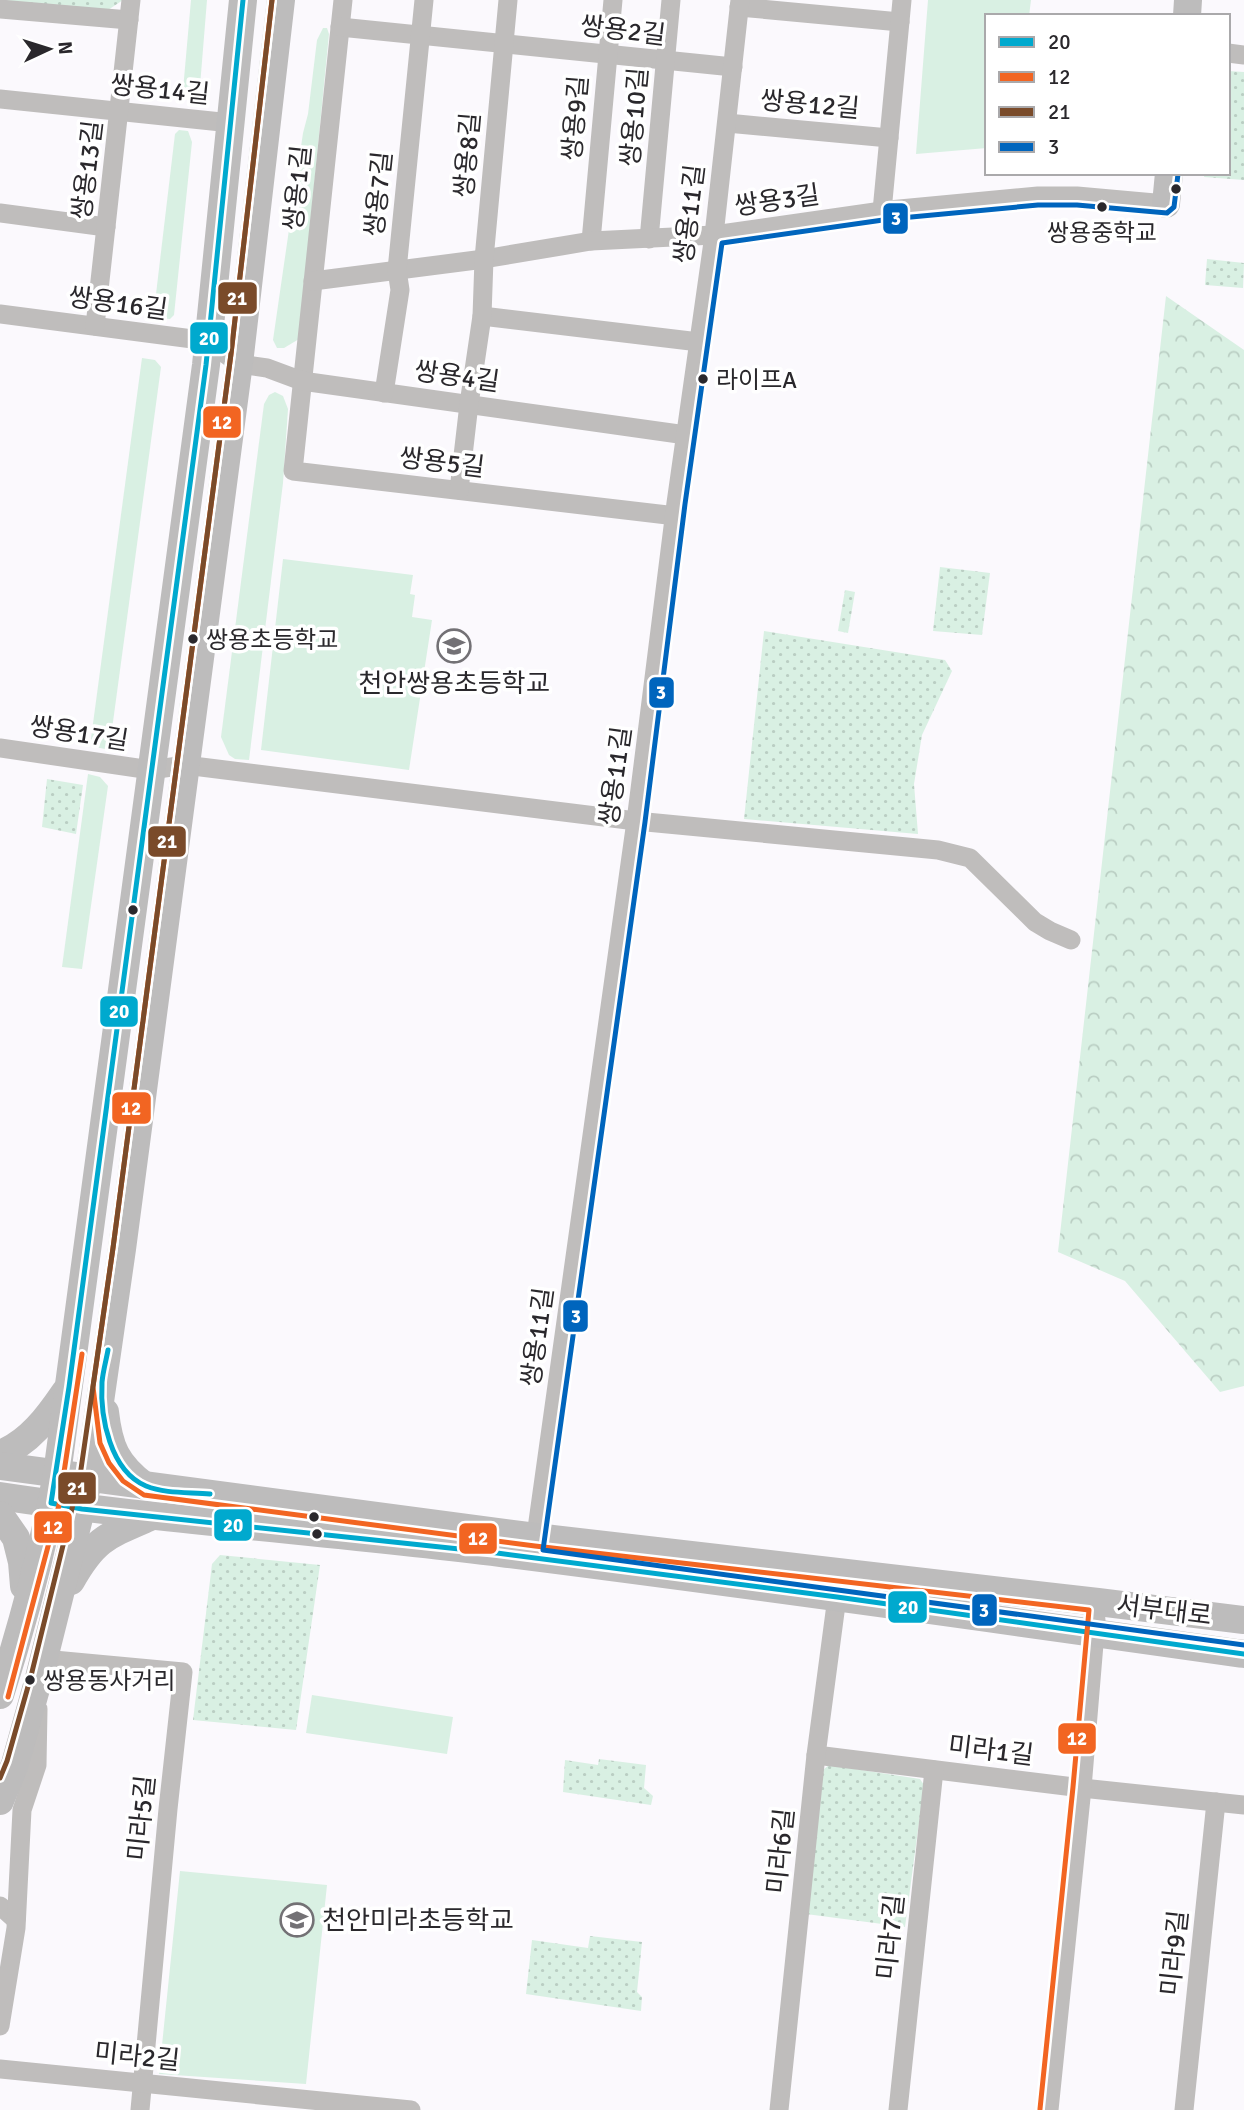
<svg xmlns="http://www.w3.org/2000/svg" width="1244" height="2110" font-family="Signika,'Noto Sans KR',sans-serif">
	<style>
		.green { fill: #d9f0e3 }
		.forest { fill: url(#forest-crowns) }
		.park { fill: url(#park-dots) }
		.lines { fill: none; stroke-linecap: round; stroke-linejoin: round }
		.street { stroke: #bfbdbc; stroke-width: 19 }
		.secondary { stroke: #bdbcbc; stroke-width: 28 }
		.bus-1-casing { stroke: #fff; stroke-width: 10 }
		.bus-2-casing { stroke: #fff; stroke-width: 10 }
		.bus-3-casing { stroke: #fff; stroke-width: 10 }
		.bus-4-casing { stroke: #fff; stroke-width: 10 }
		.bus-1 { stroke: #00a9ce; stroke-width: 5 }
		.bus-2 { stroke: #f26522; stroke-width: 5 }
		.bus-3 { stroke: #7a4b2a; stroke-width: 5 }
		.bus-4 { stroke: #0065bd; stroke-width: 5 }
		.bus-dot { fill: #2a282c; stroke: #fff; stroke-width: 2.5 }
		.labels { text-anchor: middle; stroke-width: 7; stroke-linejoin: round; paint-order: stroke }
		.bus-label { font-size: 24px; fill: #2a282c; stroke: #fff; text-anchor: start }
		.street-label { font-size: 26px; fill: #2a282c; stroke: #fff }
		.poi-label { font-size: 26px; fill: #2a282c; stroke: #fff }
		.line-badge { stroke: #fff; stroke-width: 2.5 }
		.badge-label { font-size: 19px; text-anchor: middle; font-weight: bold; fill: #fff }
	</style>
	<defs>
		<pattern id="forest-crowns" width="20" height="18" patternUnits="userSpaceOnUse" patternTransform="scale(1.75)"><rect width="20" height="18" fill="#d9f0e3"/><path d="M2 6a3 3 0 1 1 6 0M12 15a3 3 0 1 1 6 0" fill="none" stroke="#bacec3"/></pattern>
		<pattern id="park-dots" width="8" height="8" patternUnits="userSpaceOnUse" patternTransform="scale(1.75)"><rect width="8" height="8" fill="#d9f0e3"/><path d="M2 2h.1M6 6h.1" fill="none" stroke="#bacec3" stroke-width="1.8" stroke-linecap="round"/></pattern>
	</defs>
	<rect width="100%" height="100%" fill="#fbf9fd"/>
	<g class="green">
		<path d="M191 0H207L200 86 197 97H187L183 90Z"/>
		<path d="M928 0H1031L1029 16H987V148L916 154Z"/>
		<path d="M323 28H327L329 34 299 339 284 348H277L273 340 303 133 308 114 317 40Z"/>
		<path d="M179 130 188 131 192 142 174 315 170 319 157 318 154 311 175 134Z"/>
		<path d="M142 358 155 360 161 367 110 744 105 749 90 746Z"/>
		<path d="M275 392 283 396 288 409 283 483 249 760 235 759 229 755 221 737 264 404 269 395Z"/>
		<path d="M283 559 413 575 410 594 415 595 412 617 432 620 409 770 261 750Z"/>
		<path d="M88 774 100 777 108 786 82 969 62 967Z"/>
		<path d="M312 1695 453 1717 447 1754 306 1733Z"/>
		<path d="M180 1871 327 1885 306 2084 159 2074Z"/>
	</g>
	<path class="forest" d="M1166 296 1244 350V1386L1220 1392 1125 1281 1058 1252Z"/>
	<g class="park">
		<path d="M0 0H123L108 10Z"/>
		<path d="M1228 71 1244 72V180L1204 177 1205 173H1228Z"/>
		<path d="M1207 259 1244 263 1243 288 1205 285Z"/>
		<path d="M940 567 990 573 982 635 933 631Z"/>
		<path d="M845 590 855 592 848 633 838 631Z"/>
		<path d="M764 631 945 660 952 671 922 735 914 784 918 834 744 819Z"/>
		<path d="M47 779 83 785 76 834 42 827Z"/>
		<path d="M220 1555 320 1565 296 1730 193 1720 212 1564Z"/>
		<path d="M599 1759 646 1765 644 1788 653 1796 651 1805 563 1792 565 1760 598 1765Z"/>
		<path d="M829 1765 920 1779 924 1785 905 1927 806 1914 823 1770Z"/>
		<path d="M590 1936 642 1942 637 1992 642 1997 641 2011 526 1994 532 1940 588 1948Z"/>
	</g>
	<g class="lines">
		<g class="street">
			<path d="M343 0 293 471 676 516"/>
			<path d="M739 7 900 22"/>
			<path d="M0 9 129 20"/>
			<path d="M340 27 733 67"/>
			<path d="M1228 53 1244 55"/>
			<path d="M0 99 231 123"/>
			<path d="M727 123 889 138"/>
			<path d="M882 211 902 0"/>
			<path d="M0 213 106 227"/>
			<path d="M649 239 671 0"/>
			<path d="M591 241 613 0"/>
			<path d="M313 281 484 259 591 241 714 235 889 210 1038 196H1077L1166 204"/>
			<path d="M0 314 208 341 239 364 267 368 302 381 686 435"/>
			<path d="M482 316 699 342"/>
			<path d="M95 326 131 0"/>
			<path d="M384 393 400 290 397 270 424 0"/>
			<path d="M459 490 469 404 482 316 484 259 508 0"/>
			<path d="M0 748 151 770 185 765 636 821 938 850 970 858 1035 922 1050 931 1071 940"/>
			<path d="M534 1550 636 821 676 503 714 235 740 0"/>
			<path d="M43 1659 183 1672 168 1809 140 2110"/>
			<path d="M816 1755 1082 1788 1244 1805"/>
			<path d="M0 1906 16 1920"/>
			<path d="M0 2026 16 1928 22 1810 37 1765 38 1709"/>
			<path d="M0 2069 411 2110"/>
			<path d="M779 2110 816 1755 837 1597"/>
			<path d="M898 2110 934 1770"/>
			<path d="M1049 2110 1082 1788 1096 1620"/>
			<path d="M1184 2110 1216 1802"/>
		</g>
		<g class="secondary">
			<path d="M1187 16 1188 0"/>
			<path d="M1166 204 1169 173"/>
			<path d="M105 1412C109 1447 116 1464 145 1486"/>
			<path d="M0 1454C29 1443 48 1417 65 1392"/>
			<path d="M0 1466 536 1537 1098 1602 1244 1620"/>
			<path d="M0 1496C166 1521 334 1532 501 1553 749 1584 996 1619 1244 1654"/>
			<path d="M0 1515 16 1538 22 1562 24 1586"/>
			<path d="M71 1581C94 1540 106 1536 148 1518"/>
			<path d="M0 1695C23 1623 43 1548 57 1474L206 365 243 0"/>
			<path d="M0 1801 15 1764 39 1678 89 1478 122 1249 240 355 281 0"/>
		</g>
		<defs>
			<g id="bus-1">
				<path d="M243 0 206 365 69 1387 51 1503 82 1509 497 1553 837 1597 1244 1654"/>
				<path d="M108 1350C106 1361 103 1371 102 1382 100 1417 110 1471 146 1486 165 1494 190 1492 210 1494"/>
			</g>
			<g id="bus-2">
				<path d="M272 0 231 354 113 1248 93 1387 100 1443 109 1463 123 1481 144 1495 535 1546 1089 1610 1073 1787 1040 2109"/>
				<path d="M8 1697 59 1505 82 1354"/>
			</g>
			<path id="bus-3" d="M0 1778 7 1761 31 1676 80 1476 113 1248 231 354 272 0"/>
			<path id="bus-4" d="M1178 174 1174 207 1167 213 1077 205H1038L890 219 722 243 685 504 645 822 543 1550 1244 1645"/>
		</defs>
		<use href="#bus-1" class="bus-1-casing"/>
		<use href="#bus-2" class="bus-2-casing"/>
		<use href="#bus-3" class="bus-3-casing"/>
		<use href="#bus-4" class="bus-4-casing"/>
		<use href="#bus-1" class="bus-1"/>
		<use href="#bus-2" class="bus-2"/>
		<use href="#bus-3" class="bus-3"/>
		<use href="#bus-4" class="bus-4"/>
	</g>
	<defs>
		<symbol id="school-ring" viewBox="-11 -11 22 22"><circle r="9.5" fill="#fff" stroke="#737175" stroke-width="1.5"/><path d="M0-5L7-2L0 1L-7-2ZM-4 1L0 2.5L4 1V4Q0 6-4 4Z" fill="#737175"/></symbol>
	</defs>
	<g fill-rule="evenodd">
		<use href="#school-ring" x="435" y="627" width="38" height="38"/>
		<use href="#school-ring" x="278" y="1901" width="38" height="38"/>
	</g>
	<g class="bus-dot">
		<circle cx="1176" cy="189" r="6"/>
		<circle cx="1102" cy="207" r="6"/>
		<circle cx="703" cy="379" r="6"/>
		<circle cx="193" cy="639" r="6"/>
		<circle cx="133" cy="910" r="6"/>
		<circle cx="314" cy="1517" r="6"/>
		<circle cx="317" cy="1534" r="6"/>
		<circle cx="30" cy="1680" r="6"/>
	</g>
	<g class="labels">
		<g class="bus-label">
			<text x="1102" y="241" text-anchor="middle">쌍용중학교</text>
			<text x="716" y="388">라이프A</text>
			<text x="206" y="648">쌍용초등학교</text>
			<text x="43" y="1689">쌍용동사거리</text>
		</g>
		<g class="street-label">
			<text transform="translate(623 30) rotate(7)" y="9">쌍용2길</text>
			<text transform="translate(160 89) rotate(6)" y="9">쌍용14길</text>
			<text transform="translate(810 104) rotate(5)" y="9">쌍용12길</text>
			<text transform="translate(634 117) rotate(-85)" y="9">쌍용10길</text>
			<text transform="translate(575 118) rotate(-85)" y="9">쌍용9길</text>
			<text transform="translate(467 155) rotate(-85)" y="9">쌍용8길</text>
			<text transform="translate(87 170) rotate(-83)" y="9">쌍용13길</text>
			<text transform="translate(297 188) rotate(-84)" y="9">쌍용1길</text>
			<text transform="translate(378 194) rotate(-84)" y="9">쌍용7길</text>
			<text transform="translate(777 200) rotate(-8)" y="9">쌍용3길</text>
			<text transform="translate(689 214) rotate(-83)" y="9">쌍용11길</text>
			<text transform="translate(118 303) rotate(8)" y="9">쌍용16길</text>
			<text transform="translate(457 376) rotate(8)" y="9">쌍용4길</text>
			<text transform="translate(442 462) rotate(7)" y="9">쌍용5길</text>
			<text transform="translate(79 733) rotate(9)" y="9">쌍용17길</text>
			<text transform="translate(615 776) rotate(-82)" y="9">쌍용11길</text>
			<text transform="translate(537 1337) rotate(-82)" y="9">쌍용11길</text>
			<text transform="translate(1164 1610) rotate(7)" y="9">서부대로</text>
			<text transform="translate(991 1750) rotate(7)" y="9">미라1길</text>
			<text transform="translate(141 1818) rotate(-84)" y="9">미라5길</text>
			<text transform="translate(780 1851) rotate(-84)" y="9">미라6길</text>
			<text transform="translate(890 1937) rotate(-84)" y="9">미라7길</text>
			<text transform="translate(1174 1953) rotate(-84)" y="9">미라9길</text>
			<text transform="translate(137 2056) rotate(6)" y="9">미라2길</text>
		</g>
		<g class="poi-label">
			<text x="454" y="692">천안쌍용초등학교</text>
			<text x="322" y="1929" text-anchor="start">천안미라초등학교</text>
		</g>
	</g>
	<g class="line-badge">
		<rect x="882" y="202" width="27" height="33" rx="7" fill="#0065bd"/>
		<rect x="217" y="281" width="41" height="34" rx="7" fill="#7a4b2a"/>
		<rect x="189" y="321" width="40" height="34" rx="7" fill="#00a9ce"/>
		<rect x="202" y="405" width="40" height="34" rx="7" fill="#f26522"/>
		<rect x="648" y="676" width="27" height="33" rx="7" fill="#0065bd"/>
		<rect x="147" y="825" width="40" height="33" rx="7" fill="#7a4b2a"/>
		<rect x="99" y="995" width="40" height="33" rx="7" fill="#00a9ce"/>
		<rect x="111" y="1091" width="41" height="34" rx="7" fill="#f26522"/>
		<rect x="562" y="1299" width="27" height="34" rx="7" fill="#0065bd"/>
		<rect x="57" y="1471" width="40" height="34" rx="7" fill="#7a4b2a"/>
		<rect x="213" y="1508" width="40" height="34" rx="7" fill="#00a9ce"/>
		<rect x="33" y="1510" width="40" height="34" rx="7" fill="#f26522"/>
		<rect x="458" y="1522" width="40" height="33" rx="7" fill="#f26522"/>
		<rect x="887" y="1590" width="41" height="34" rx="7" fill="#00a9ce"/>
		<rect x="971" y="1593" width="27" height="34" rx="7" fill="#0065bd"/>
		<rect x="1057" y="1722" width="40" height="33" rx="7" fill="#f26522"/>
	</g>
	<g class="badge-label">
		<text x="896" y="225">3</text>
		<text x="237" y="305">21</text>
		<text x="209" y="345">20</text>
		<text x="222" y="429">12</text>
		<text x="661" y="699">3</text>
		<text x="167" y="848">21</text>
		<text x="119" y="1018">20</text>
		<text x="131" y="1115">12</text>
		<text x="576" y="1323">3</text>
		<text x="77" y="1495">21</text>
		<text x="233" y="1532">20</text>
		<text x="53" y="1534">12</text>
		<text x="478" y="1545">12</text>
		<text x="908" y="1614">20</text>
		<text x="984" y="1617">3</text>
		<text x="1077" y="1745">12</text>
	</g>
	<rect x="985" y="14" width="245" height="161" fill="#ffffff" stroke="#aaa9ab" stroke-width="2"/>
	<rect x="999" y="37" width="35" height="10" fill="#00a9ce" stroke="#aaa9ab" stroke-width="2"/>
	<text x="1048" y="49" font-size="21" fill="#2a282c">20</text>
	<rect x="999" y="72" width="35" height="10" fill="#f26522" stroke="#aaa9ab" stroke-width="2"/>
	<text x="1048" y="84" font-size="21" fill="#2a282c">12</text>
	<rect x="999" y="107" width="35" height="10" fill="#7a4b2a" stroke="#aaa9ab" stroke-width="2"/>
	<text x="1048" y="119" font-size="21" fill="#2a282c">21</text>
	<rect x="999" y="142" width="35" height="10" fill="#0065bd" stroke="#aaa9ab" stroke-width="2"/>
	<text x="1048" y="154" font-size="21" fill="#2a282c">3</text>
	<g transform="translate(49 49) rotate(86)" stroke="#ffffff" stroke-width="5" paint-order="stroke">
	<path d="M0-5L12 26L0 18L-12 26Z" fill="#2a282c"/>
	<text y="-10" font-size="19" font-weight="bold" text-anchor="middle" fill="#2a282c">N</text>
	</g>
</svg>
